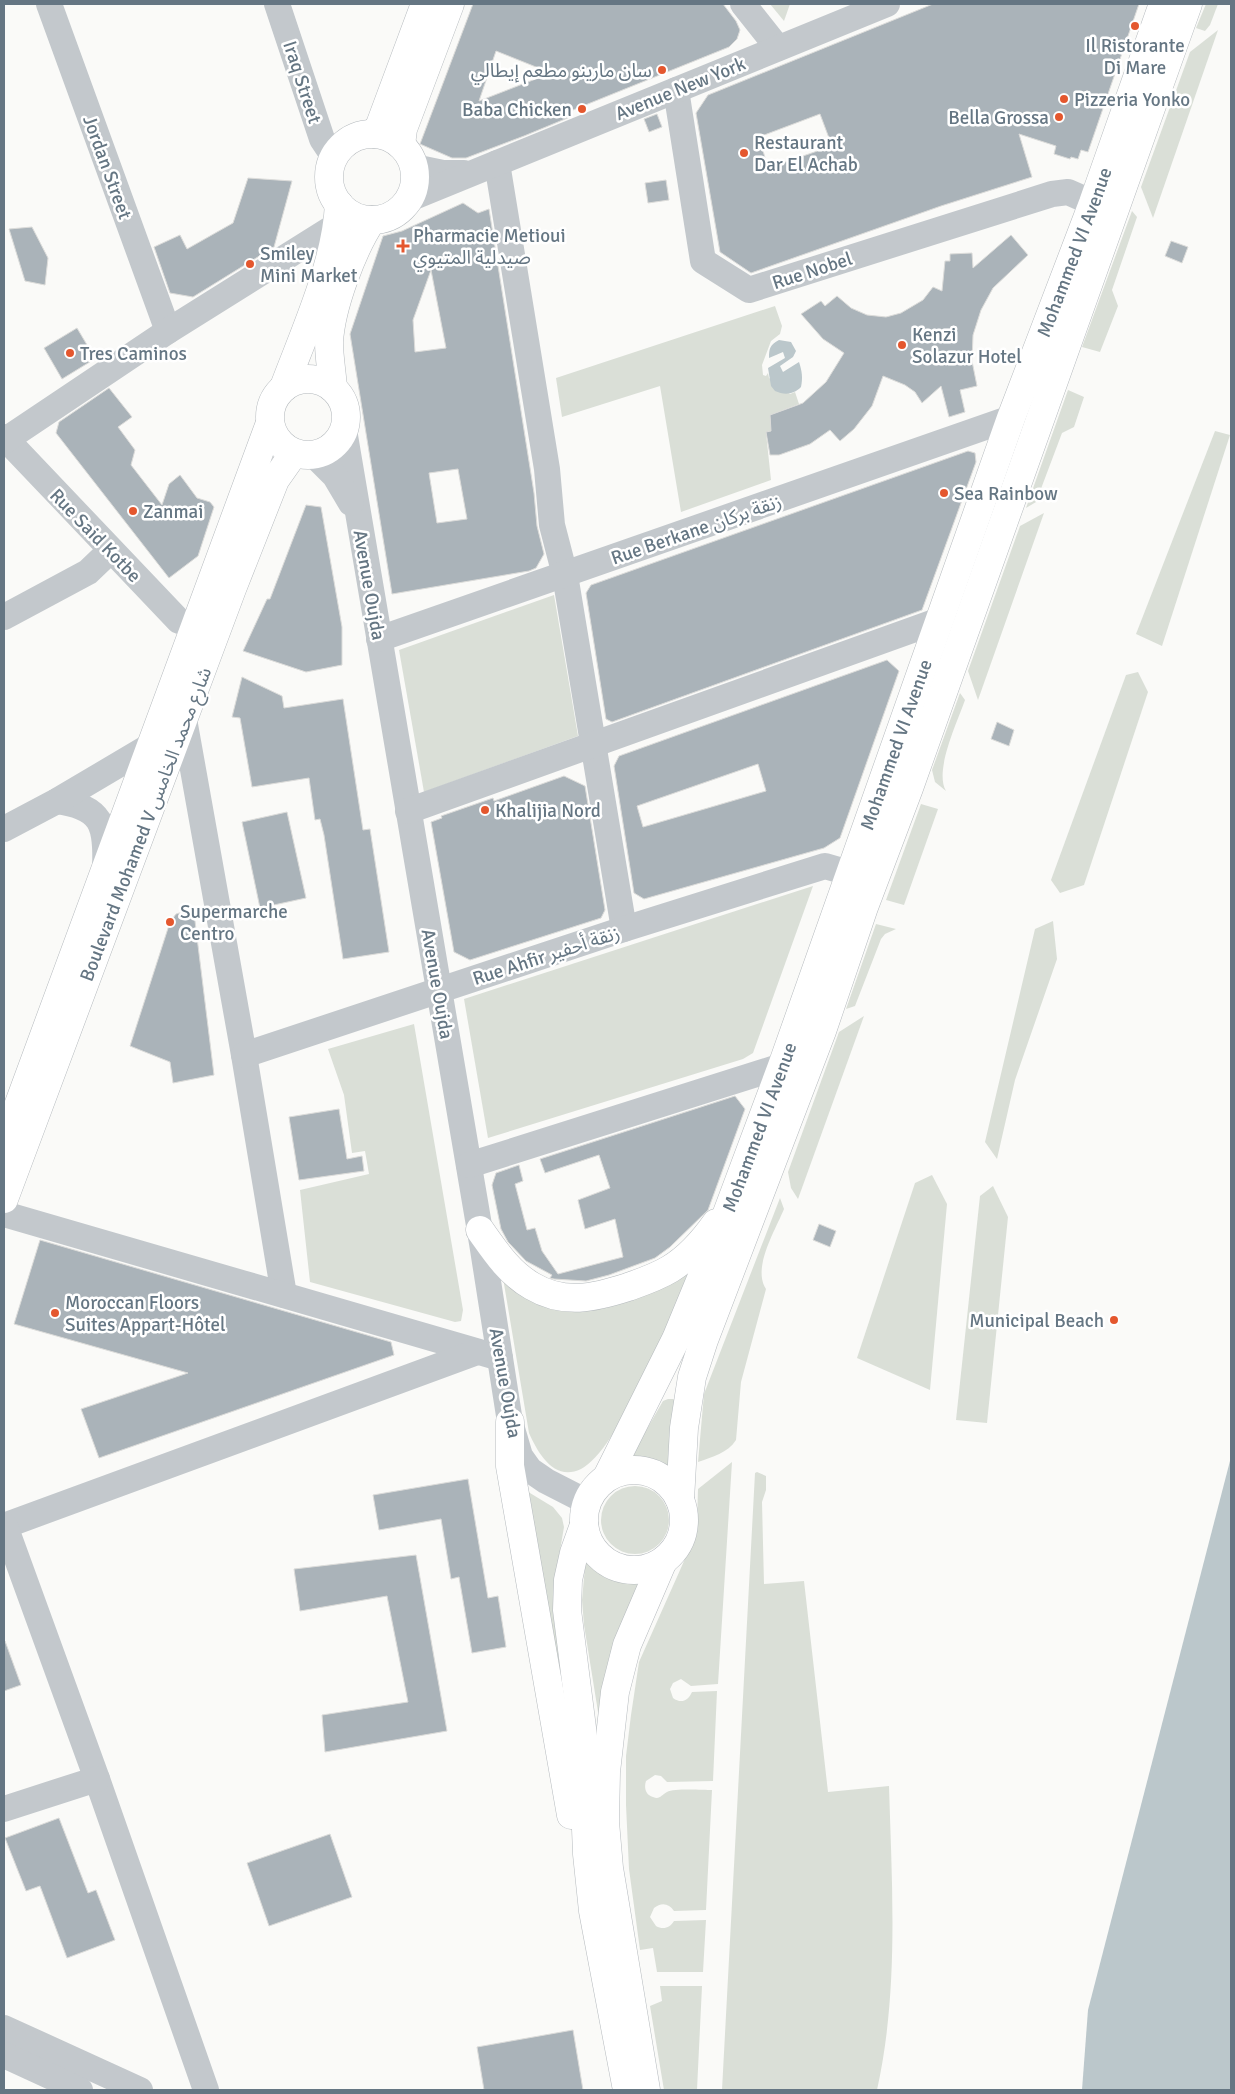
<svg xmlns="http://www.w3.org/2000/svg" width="1235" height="2094" font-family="Signika,'Noto Sans Arabic',sans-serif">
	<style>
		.green { fill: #dadfd7 }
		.water { fill: #bbc7cb }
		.building { fill: #aab3b9; stroke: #dcdcda; fill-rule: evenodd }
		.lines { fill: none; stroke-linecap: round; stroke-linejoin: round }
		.major-casing { stroke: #b5babe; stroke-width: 29 }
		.minor { stroke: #c3c8cc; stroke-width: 26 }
		.major { stroke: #fff; stroke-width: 28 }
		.poi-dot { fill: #e4572e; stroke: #fff; stroke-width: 2 }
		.labels { text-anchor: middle; stroke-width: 5; stroke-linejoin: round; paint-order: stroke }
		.poi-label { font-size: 19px; fill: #657683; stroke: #fff; text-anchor: start }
		.street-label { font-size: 19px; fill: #657683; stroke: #fff }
	</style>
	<rect width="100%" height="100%" fill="#fafaf8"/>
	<g class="green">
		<path d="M770 4H790L784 21Z"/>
		<path d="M1206 4H1218L1210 25 1205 31 1196 28Z"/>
		<path d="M1218 30 1153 218 1141 187 1190 52Z"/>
		<path d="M1132 211 1137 217 1112 290 1118 306 1100 352 1082 347Z"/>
		<path d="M775 306 782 326 780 334 771 341 762 365 763 375 766 376 768 373 769 378 790 394 795 392 799 404 770 415 771 431 766 433 771 480 681 512 660 386 562 417 556 378Z"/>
		<path d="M1068 390 1084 397 1074 427 1062 433 1036 502 1026 508Z"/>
		<path d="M1215 431 1230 435 1162 646 1136 634Z"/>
		<path d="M1044 513 978 700 968 671 1020 526Z"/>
		<path d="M554 595 578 736 424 792 399 650Z"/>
		<path d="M1138 672 1148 692 1084 885 1060 893 1051 880 1126 675Z"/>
		<path d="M960 693 965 700C957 723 934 771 946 791L935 782 932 770Z"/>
		<path d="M921 804 938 809 904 905 886 900Z"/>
		<path d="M813 886 753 1053 743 1059 488 1138 464 999Z"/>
		<path d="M1053 921 1057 959 1015 1080 997 1159 985 1142 1035 929Z"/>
		<path d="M876 924 896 929 885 934 881 939 855 1006 846 1009Z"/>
		<path d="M864 1016 798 1199 791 1188 788 1172 839 1032Z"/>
		<path d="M414 1024 463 1310 461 1321 455 1322 310 1282 300 1190 369 1174 365 1151 352 1153 344 1095 328 1049Z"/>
		<path d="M932 1175 947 1204 930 1390 857 1358 915 1183Z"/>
		<path d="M993 1186 1008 1217 987 1423 956 1420 980 1196Z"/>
		<path d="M780 1198 784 1209C775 1231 752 1268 766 1289L741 1382 736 1440C728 1453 712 1457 698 1462L704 1394Z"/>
		<path d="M692 1263C675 1306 620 1450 581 1469 554 1482 538 1453 529 1433L502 1272 530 1294Z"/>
		<path d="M668 1399H673L677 1402 671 1474 650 1463 628 1462 663 1401Z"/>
		<path d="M732 1462 718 1684 691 1686 681 1679 673 1683 670 1689 673 1698C681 1704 688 1701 692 1692L717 1691 713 1781 667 1782 661 1776 655 1775 646 1781C644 1787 645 1795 653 1797 660 1800 661 1795 667 1792 674 1788 703 1790 712 1790L706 1910 674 1911C669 1903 661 1902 654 1908L650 1917 656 1926C663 1930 670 1928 674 1921L706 1920 703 1972H657L653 1948 640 1950 629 1869 626 1805V1756L631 1715 639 1662 693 1541 697 1522 698 1489Z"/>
		<path d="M757 1472 766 1476V1490L762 1502 764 1584 804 1581 828 1792 889 1786C892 1887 899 1991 877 2090H722L755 1473Z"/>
		<circle cx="635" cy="1520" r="34"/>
		<path d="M525 1490 553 1507 562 1518 564 1527 555 1580 568 1740Z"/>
		<path d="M586 1556C605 1572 621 1582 646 1579L599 1718 584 1625 582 1600Z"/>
		<path d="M660 1986H702L697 2090H664L650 2006 662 2001Z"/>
	</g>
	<g class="water">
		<path d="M779 340 791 342 796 351 793 357 780 366 783 372 799 362C802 371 803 378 801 387 793 395 784 395 775 391L771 386 768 368 785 358 783 352 769 358C769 348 770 345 779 340Z"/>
		<path d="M1231 1457V2090H1082L1088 2010Z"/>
	</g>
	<g class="building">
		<path d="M473 4H723L736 21 740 30 737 39 729 47 568 112 570 117 524 136 466 158H452L420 144ZM496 51 551 73 479 101Z"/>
		<path d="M933 4H1139L1088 152 1081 150 1078 159 1071 157 1070 159 1054 154 1056 146 1019 134 1032 177 941 206 751 273 720 252 696 113 708 95ZM820 114 832 146 768 168 759 137Z"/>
		<path d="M657 114 662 127 649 132 644 119Z"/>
		<path d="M248 178 292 181 274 247 193 297 170 293 154 247 180 235 187 249 233 223Z"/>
		<path d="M666 180 669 200 648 203 645 183Z"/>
		<path d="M463 203 478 213 489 209 534 493 537 526 544 554 536 568 529 571 392 594 350 334 383 236 402 231ZM431 270 446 348 415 352 413 320ZM458 469 467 519 437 523 429 473Z"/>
		<path d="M32 227 48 258 45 285 25 281 9 229Z"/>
		<path d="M1011 235 1028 255 993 288 981 310 973 335 972 361 977 386 960 390 965 412 949 417 941 386 922 403 915 392 905 385 883 376 872 406 854 429 840 441 830 430 810 444 779 455H770L766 432 771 431 770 415 803 403 826 382 844 353 823 339 801 314 821 301 825 306 837 296 851 308 867 315 886 317 901 313 923 300 933 287 942 291 945 261H950V254L972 253 973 268Z"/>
		<path d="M1171 241 1188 247 1182 263 1165 256Z"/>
		<path d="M77 328 93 355V360L62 379 44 348Z"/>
		<path d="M109 388 132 417 118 427 135 450 131 465 162 505 169 484 180 475 197 498 210 502 214 507 198 556 169 578 56 433 59 422Z"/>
		<path d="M968 451 975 453 976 462 922 610 612 722 606 719 586 593 591 585Z"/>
		<path d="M306 505 321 507 342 627V665L306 672 243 651 267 599H270Z"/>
		<path d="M887 660 899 671 840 838 824 848 644 899 634 893 614 766 619 756ZM758 764 766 791 643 827 637 806Z"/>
		<path d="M242 677 282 696 284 708 343 699 363 830 370 829 389 952 343 959 324 835 320 819 315 820 309 778 252 787 240 718 232 717Z"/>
		<path d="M997 722 1014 730 1009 746 991 739Z"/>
		<path d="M564 776 585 786 605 910 601 918 470 960 454 952 431 822 442 818 441 816 493 798 494 801Z"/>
		<path d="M287 812 306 898 260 908 242 822Z"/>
		<path d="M183 912 190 913 195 921 214 1075 173 1083 170 1062 130 1046 170 922 176 914Z"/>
		<path d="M735 1096 745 1109 708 1210 670 1247 655 1258 609 1275 586 1281 554 1279 550 1278 552 1275 526 1261 508 1242 501 1229 492 1185 496 1173 519 1165 523 1181 515 1184 527 1230 535 1228 542 1251 558 1274 623 1257 615 1219 585 1229 578 1200 610 1188 599 1155 545 1173 540 1159Z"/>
		<path d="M339 1109 347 1159 362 1156 364 1171 299 1180 289 1117Z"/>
		<path d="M819 1224 836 1231 830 1247 813 1240Z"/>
		<path d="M40 1240 391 1342 394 1355 99 1458 81 1409 188 1373 14 1324Z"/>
		<path d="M468 1479 488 1598 498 1596 506 1647 472 1653 459 1577 451 1579 441 1519 379 1530 373 1495Z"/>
		<path d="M416 1555 447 1731 325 1752 322 1715 408 1702 387 1596 300 1611 294 1569Z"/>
		<path d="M5 1641 21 1685 4 1691V1642Z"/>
		<path d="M59 1818 88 1893 96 1890 115 1940 67 1958 40 1886 26 1891 5 1838Z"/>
		<path d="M330 1834 352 1897 269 1926 247 1863Z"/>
		<path d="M573 2030 583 2090H484L477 2047Z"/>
	</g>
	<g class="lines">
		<defs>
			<g id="major">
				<path d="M374 134 380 125 425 4"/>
				<circle cx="372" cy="177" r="43"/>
				<path d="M401 145 403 129 450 4"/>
				<circle cx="308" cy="417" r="38"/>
				<path d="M284 387C305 331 336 264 339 204"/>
				<path d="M333 388C332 373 329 357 329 342 331 307 352 250 372 220"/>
				<path d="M4 1144 270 423"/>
				<path d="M4 1199 232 589 275 480 294 453"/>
				<path d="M480 1230C495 1251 509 1273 532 1286 564 1305 594 1298 628 1287 642 1282 657 1277 670 1269 688 1258 704 1240 716 1223"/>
				<path d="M510 1422V1466L571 1815"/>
				<circle cx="634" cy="1520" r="50"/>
				<path id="s1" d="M607 1477 676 1339 717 1240 782 1066 1011 418 1093 203 1163 4"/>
				<path d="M680 1500 684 1428 692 1377 704 1340 822 1031 864 907 909 788 1188 4"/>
				<path d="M584 1525 574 1553 568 1580 567 1610 582 1728 587 1854 593 1911 627 2090"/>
				<path d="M646 2090 609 1868 605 1822 606 1772 615 1692 627 1645 663 1561"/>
			</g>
		</defs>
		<use href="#major" class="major-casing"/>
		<g class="minor">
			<path d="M49 4 168 331"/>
			<path d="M277 4 322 139 334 157"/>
			<path d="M743 4 778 48"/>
			<path d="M676 90 703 261 749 290 1052 194 1068 192 1093 203"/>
			<path d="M497 163 547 469 552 525 565 575 624 929"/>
			<path d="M414 167 443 173H464"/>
			<path d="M409 199 887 4"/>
			<path d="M344 430 482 1243 510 1422 520 1456 530 1470 546 1481 587 1502"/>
			<path d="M4 437 179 621 195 625"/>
			<path d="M4 441 168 331 337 225"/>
			<path d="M314 455 335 476 351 503"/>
			<path d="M4 617 88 572 111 550"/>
			<path d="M379 639 1011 418"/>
			<path d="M184 719 244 1055 284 1295"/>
			<path d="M57 801C102 807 107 825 105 868"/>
			<path d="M408 811 940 620"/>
			<path d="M4 829 57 801 150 746"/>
			<path d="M244 1055 624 929 825 866 849 873"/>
			<path d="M469 1165 782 1066"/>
			<path d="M4 1214 500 1358"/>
			<path d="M4 1526 477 1352"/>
			<path d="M5 1526 97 1779 206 2090"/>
			<path d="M4 1809 97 1779"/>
			<path d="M4 2028 140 2090"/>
			<path d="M4 2055 80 2090"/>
		</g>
		<use href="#major" class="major"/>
	</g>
	<g class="poi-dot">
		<circle cx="1135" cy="26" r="5"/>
		<circle cx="662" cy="70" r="5"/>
		<circle cx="1064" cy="99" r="5"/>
		<circle cx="582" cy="109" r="5"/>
		<circle cx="1059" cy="117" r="5"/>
		<circle cx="744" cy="153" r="5"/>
		<path d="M400.5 238.5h5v5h5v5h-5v5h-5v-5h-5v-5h5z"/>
		<circle cx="250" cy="264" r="5"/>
		<circle cx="902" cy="345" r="5"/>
		<circle cx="70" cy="353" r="5"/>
		<circle cx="944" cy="493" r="5"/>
		<circle cx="133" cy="511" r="5"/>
		<circle cx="485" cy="810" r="5"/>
		<circle cx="170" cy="922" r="5"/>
		<circle cx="55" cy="1313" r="5"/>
		<circle cx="1114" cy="1320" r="5"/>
	</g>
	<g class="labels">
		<g class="poi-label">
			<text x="1135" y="52" text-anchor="middle">Il Ristorante<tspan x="1135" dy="22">Di Mare</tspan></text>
			<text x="652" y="77" text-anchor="end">سان مارينو مطعم إيطالي</text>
			<text x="1074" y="106">Pizzeria Yonko</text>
			<text x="572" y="116" text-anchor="end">Baba Chicken</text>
			<text x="1049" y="124" text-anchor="end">Bella Grossa</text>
			<text x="754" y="149">Restaurant<tspan x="754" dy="22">Dar El Achab</tspan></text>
			<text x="413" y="242">Pharmacie Metioui<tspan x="413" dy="22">صيدلية المتيوي</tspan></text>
			<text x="260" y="260">Smiley<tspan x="260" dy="22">Mini Market</tspan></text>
			<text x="912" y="341">Kenzi<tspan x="912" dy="22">Solazur Hotel</tspan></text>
			<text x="80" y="360">Tres Caminos</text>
			<text x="954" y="500">Sea Rainbow</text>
			<text x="143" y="518">Zanmai</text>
			<text x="495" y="817">Khalijia Nord</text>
			<text x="180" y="918">Supermarche<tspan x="180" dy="22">Centro</tspan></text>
			<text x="65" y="1309">Moroccan Floors<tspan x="65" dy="22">Suites Appart-Hôtel</tspan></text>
			<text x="1104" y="1327" text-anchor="end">Municipal Beach</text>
		</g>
		<g class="street-label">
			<text transform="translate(303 82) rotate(72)" y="7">Iraq Street</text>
			<text transform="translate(680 88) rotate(-22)" y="7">Avenue New York</text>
			<text transform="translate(108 167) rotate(70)" y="7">Jordan Street</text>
			<text dy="7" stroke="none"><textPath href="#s1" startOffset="1312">Mohammed VI Avenue</textPath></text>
			<text transform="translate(812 270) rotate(-18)" y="7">Rue Nobel</text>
			<text transform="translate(696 529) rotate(-19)" y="7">Rue Berkane زنقة بركان</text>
			<text transform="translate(96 535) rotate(46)" y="7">Rue Said Kotbe</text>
			<text transform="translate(370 585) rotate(80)" y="7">Avenue Oujda</text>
			<text dy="7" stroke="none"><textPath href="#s1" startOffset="788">Mohammed VI Avenue</textPath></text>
			<text transform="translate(145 824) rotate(-69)" y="7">Boulevard Mohamed V شارع محمد الخامس</text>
			<text transform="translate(546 955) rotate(-18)" y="7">Rue Ahfir زنقة أحفير</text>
			<text transform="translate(438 984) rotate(80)" y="7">Avenue Oujda</text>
			<text dy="7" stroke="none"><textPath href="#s1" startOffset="382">Mohammed VI Avenue</textPath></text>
			<text transform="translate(506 1383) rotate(80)" y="7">Avenue Oujda</text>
		</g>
	</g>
	<rect width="1235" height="2094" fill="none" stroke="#657683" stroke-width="10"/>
</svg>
